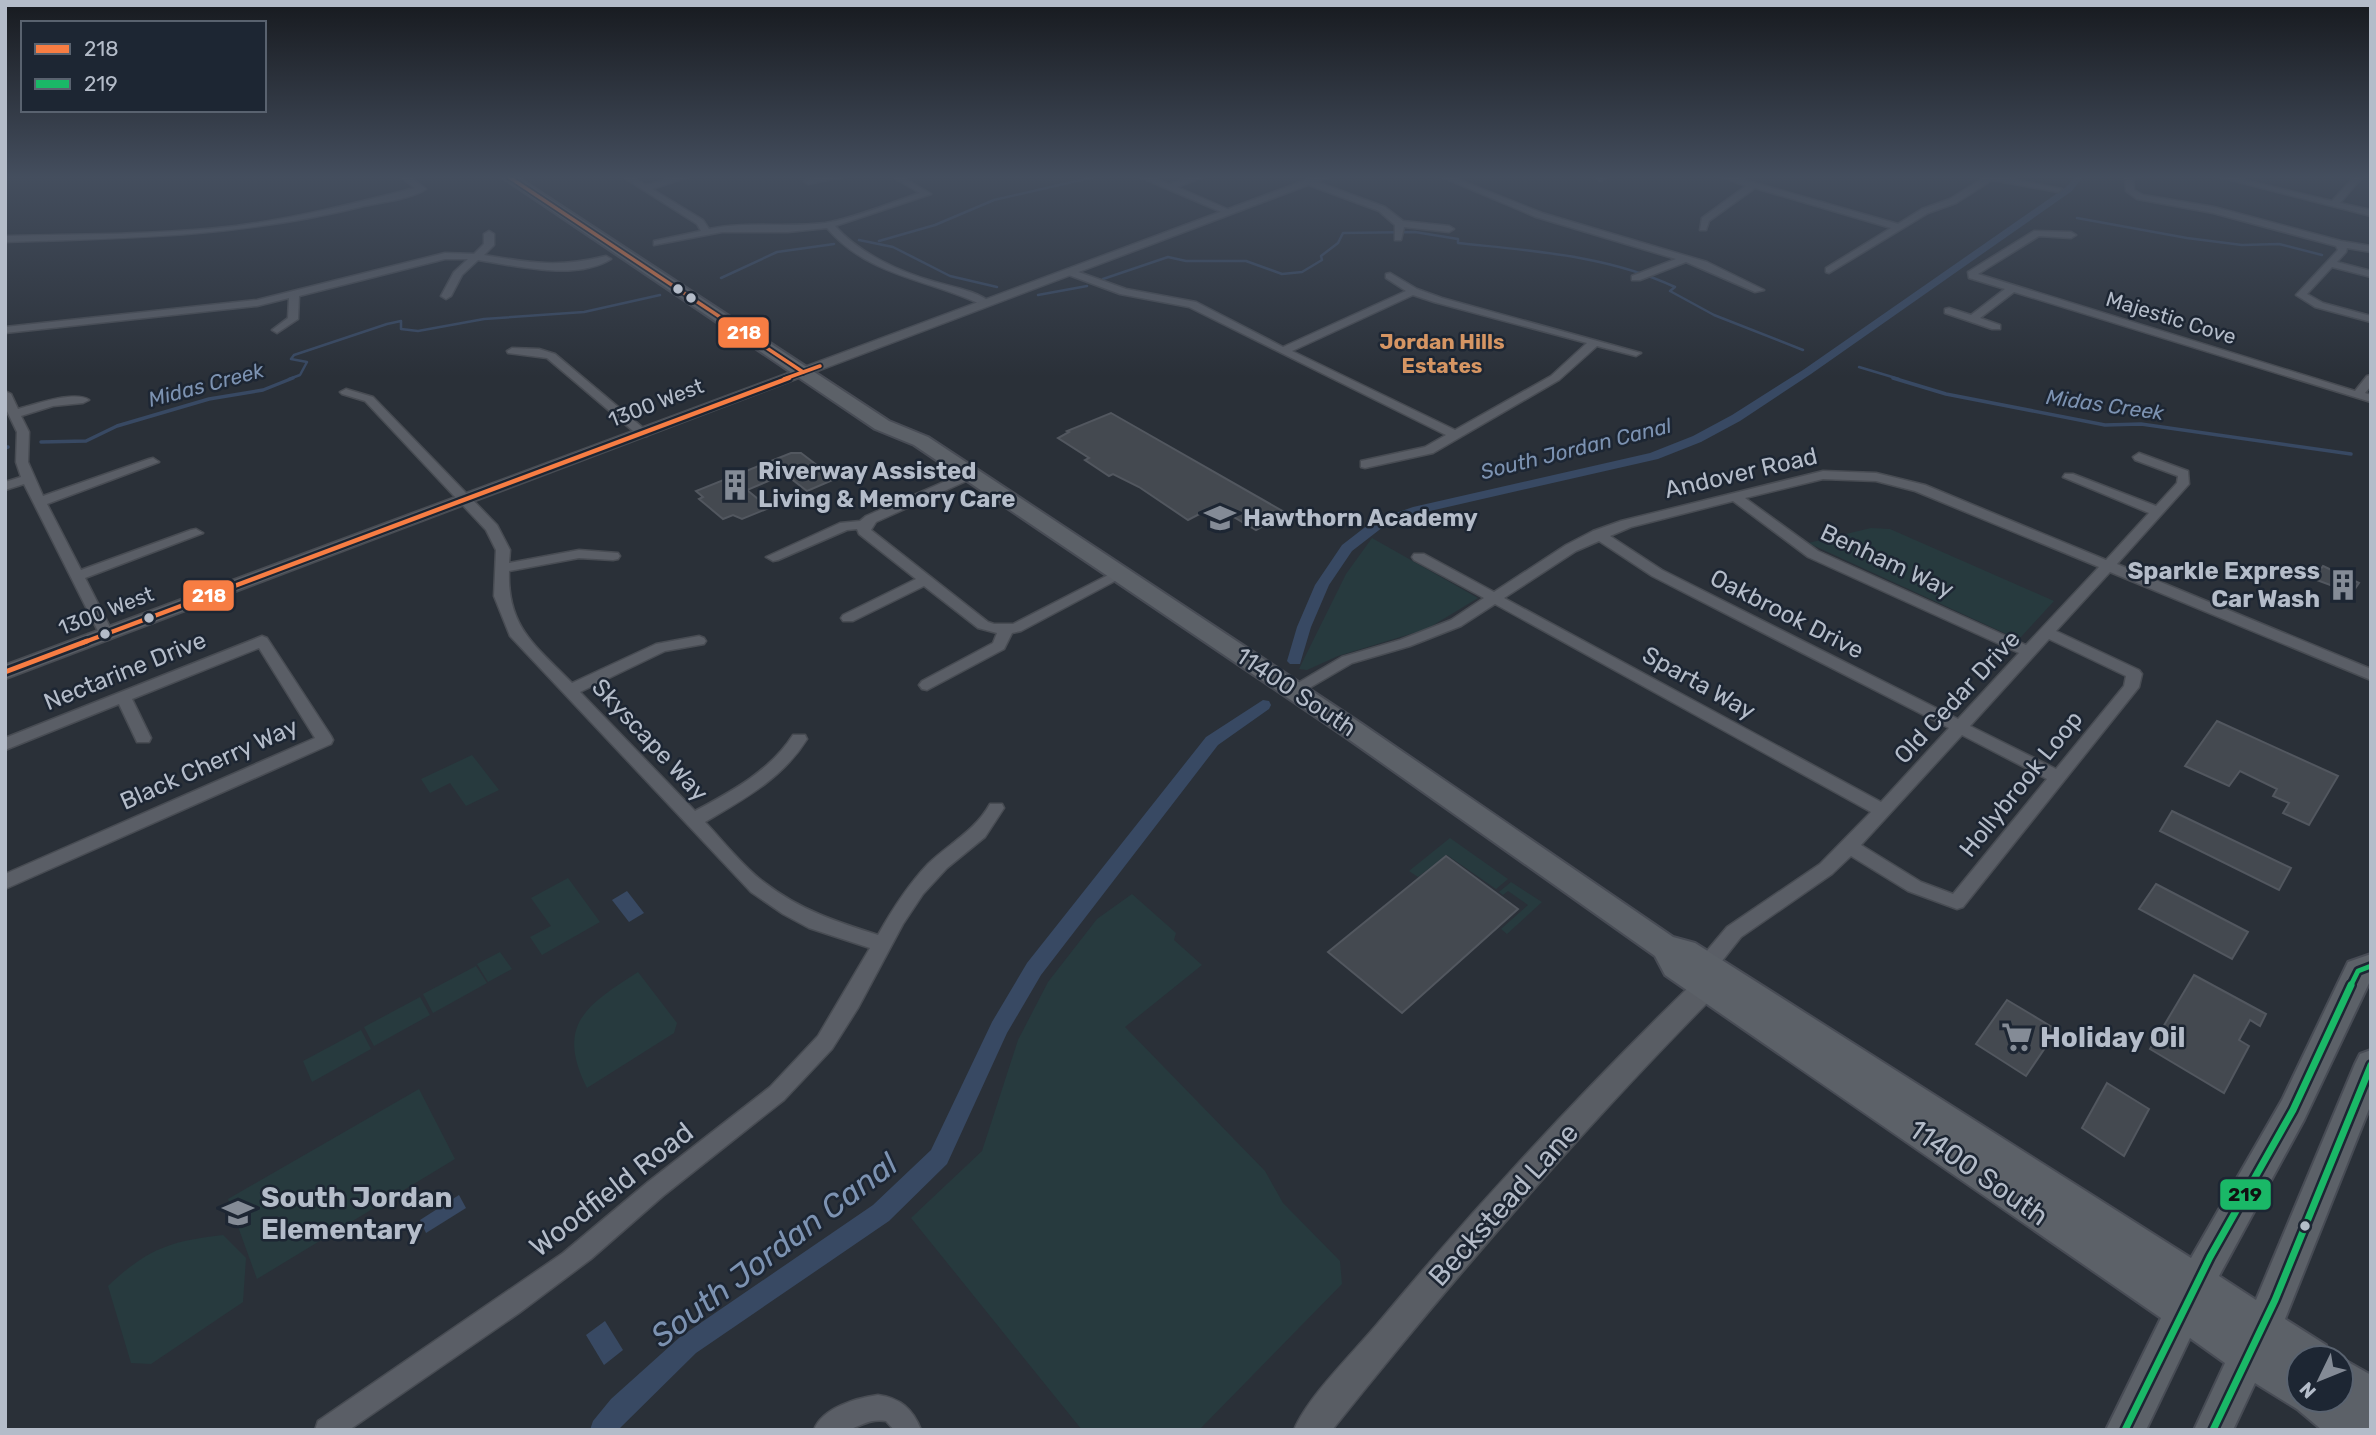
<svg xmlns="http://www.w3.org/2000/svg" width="2376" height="1435" font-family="Rubik,sans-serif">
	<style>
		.green { fill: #273a3e }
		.water { fill: #384963 }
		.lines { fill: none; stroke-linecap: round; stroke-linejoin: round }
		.stream-far1 { stroke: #384963; stroke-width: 2.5 }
		.stream { stroke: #384963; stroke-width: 3.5 }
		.canal { fill: #384963; fill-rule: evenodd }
		.building { fill: #444950; stroke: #52575f; stroke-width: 2 }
		.street-casing { stroke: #484c53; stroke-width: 3 }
		.secondary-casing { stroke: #484c53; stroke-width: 3 }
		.primary-casing { stroke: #484c55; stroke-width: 4 }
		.street { fill: #5a5e66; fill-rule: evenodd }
		.secondary { fill: #595d64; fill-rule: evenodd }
		.primary { fill: #5c6168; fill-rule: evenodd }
		.bus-1-far2-casing { stroke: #1d2633; stroke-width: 7 }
		.bus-1-far1-casing { stroke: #1d2633; stroke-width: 9 }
		.bus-1-casing { stroke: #1d2633; stroke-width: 10 }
		.bus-2-far1-casing { stroke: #1d2633; stroke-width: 10 }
		.bus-2-casing { stroke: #1d2633; stroke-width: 12 }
		.bus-1-far2 { stroke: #f77d43; stroke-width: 3.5 }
		.bus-1-far1 { stroke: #f77d43; stroke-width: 4.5 }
		.bus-1 { stroke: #f77d43; stroke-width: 5 }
		.bus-2-far1 { stroke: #1ab867; stroke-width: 5 }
		.bus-2 { stroke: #1ab867; stroke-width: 7 }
		.bus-dot { fill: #b4bcc9; stroke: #1d2633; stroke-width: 2.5 }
		.labels { text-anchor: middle; stroke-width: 5; stroke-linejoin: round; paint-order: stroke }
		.far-street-label { font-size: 21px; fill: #b4bcc9; stroke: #1d2633 }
		.far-neighbourhood-label { font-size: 21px; font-weight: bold; fill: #d59563; stroke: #1d2633 }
		.far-water-label { font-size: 21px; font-style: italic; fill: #7c92b1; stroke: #1d2633 }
		.poi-label { font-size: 24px; font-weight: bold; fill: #b4bcc9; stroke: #1d2633; text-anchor: start }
		.street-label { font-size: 24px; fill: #b4bcc9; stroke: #1d2633 }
		.near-poi-label { font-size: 28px; font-weight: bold; fill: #b4bcc9; stroke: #1d2633; text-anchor: start }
		.near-street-label { font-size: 28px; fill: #b4bcc9; stroke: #1d2633 }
		.near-water-label { font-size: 32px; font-style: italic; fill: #7c92b1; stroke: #1d2633 }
		.line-badge { stroke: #1d2633; stroke-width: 2.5 }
		.badge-label { font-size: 19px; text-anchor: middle; font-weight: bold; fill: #fff }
		.pale-badge-label { font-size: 19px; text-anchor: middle; font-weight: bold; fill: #111 }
	</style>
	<rect width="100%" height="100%" fill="#2a3038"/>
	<g class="green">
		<path d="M1871 528 1890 529 2054 601 2021 637 2015 638 1808 543Z"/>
		<path d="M1372 538 1478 598 1427 629 1338 656 1307 670 1299 669 1346 574Z"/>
		<path d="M472 755 499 790 466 806 450 783 430 793 421 779Z"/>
		<path d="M1450 838 1508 879 1496 889 1447 855 1418 877 1409 871Z"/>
		<path d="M568 878 600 922 542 955 530 937 551 926 531 898Z"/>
		<path d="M1511 882 1542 902 1507 934 1501 929 1528 905 1508 891 1503 895 1499 892Z"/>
		<path d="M1132 894 1176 933 1174 940 1202 965 1125 1027 1265 1171 1283 1203 1340 1261 1342 1284 1199 1430H1082L911 1218 982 1151 1018 1040 1048 982 1097 919Z"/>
		<path d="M500 952 512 969 488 982 477 964Z"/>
		<path d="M476 966 487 983 433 1013 423 994Z"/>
		<path d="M638 972 677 1023 674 1033 587 1088C555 1024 587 1005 638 972Z"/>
		<path d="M420 997 430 1015 374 1046 364 1027Z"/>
		<path d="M361 1030 371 1049 312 1082 303 1061Z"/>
		<path d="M419 1089 455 1159 257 1279 228 1199Z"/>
		<path d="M223 1235 246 1258 243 1302 151 1364 131 1363 108 1286C147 1249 170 1241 223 1235Z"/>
	</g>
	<g class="water">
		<path d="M627 891 644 913 629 922 612 900Z"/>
		<path d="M459 1195 466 1208 426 1233 420 1220Z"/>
		<path d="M605 1321 623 1350 604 1365 586 1335Z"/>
	</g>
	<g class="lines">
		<g class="stream-far1">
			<path d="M2077 218 2187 238 2242 245 2279 244 2322 255"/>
			<path d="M859 240 893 247 950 276 997 287"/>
			<path d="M879 241 935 225 994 200 1094 177"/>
			<path d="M721 278 777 252 834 244"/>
			<path d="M1103 279 1168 257 1186 261H1246L1282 274 1302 272 1322 260 1321 256 1338 243 1343 233 1415 232 1458 239V243C1532 251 1607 255 1675 287L1670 291 1714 315 1803 350"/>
			<path d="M1038 295 1087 286"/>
			<path d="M1859 367 1899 379"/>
			<path d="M289 379 300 375 307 362 291 359 294 355 387 324 401 321V329L418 331 484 319 584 312 660 295"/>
		</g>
		<g class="stream">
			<path d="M1893 378 1946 394 2105 425 2141 424 2351 454"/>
			<path d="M41 442 86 441 117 426 209 399 263 390 293 378"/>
			<path d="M5 448 8 447"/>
		</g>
		<g class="canal">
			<path d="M2075 177H2083L2072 191 1811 374 1740 421 1701 442 1658 459 1417 514 1383 527 1352 551 1329 585 1311 627 1300 664H1290L1287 661 1297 627 1315 585 1342 545 1373 521 1413 507 1650 453 1693 436 1732 415 1803 370 2066 187Z"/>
			<path d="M1263 700 1269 701 1271 705 1269 709 1218 745 1041 975 1007 1033 947 1164 889 1221 696 1353 618 1430H590L593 1421 611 1399 680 1337 873 1205 931 1150 992 1022 1027 963 1206 737Z"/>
		</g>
	</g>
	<g class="building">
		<path d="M1111 413 1286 513 1256 530 1215 506 1188 520 1139 487 1113 474 1109 476 1085 460 1089 458 1058 438 1069 432 1067 431Z"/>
		<path d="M791 453H801L835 479 807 491 785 474 747 490 769 508 742 519 733 515 723 519 699 499 703 497 696 491Z"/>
		<path d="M2323 566 2359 583 2352 593 2314 579Z"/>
		<path d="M2217 721 2338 776 2309 825 2283 813 2289 803 2273 796 2277 789 2240 771 2229 786 2185 766Z"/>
		<path d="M2172 811 2291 868 2279 890 2160 831Z"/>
		<path d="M1446 856 1518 909 1402 1013 1328 952Z"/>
		<path d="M2156 884 2248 932 2232 959 2139 909Z"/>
		<path d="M2194 975 2266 1014 2260 1026 2250 1020 2239 1040 2249 1046 2224 1093 2150 1049Z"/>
		<path d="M2007 1000 2057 1030 2026 1076 1976 1044Z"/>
		<path d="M2107 1083 2149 1109 2124 1156 2082 1128Z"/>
	</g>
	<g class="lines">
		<defs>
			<g id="street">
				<path d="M401 177H410L426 189C409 200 380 202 360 207 238 237 129 238 5 242V236C82 234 160 235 236 226 297 218 356 203 415 188Z"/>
				<path d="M623 177H632L646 185 676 177H688L652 189 703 220 709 229C747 221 787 228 825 223 856 218 889 203 920 193L893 177H902L931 194 835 226C860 254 900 272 935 282 953 287 977 291 991 303L982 305C929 279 869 277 827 228L788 232H722L654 245V241L701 231 697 224Z"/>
				<path d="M822 177H842L808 184 804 181Z"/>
				<path d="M1140 177H1150L1169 184 1192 177H1203L1177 187 1234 212 1226 214Z"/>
				<path d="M1442 177H1452L1542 213 1707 262 1764 290 1755 292 1686 262 1640 280H1632V276L1676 259 1536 217Z"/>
				<path d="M1597 177H1607L1600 181Z"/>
				<path d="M1722 177H1734L1898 224 1922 209 1950 199 1985 177H2001L2062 189 2058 192 1992 180 1956 203 1928 213 1829 273 1826 272V268L1891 228 1755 188 1709 221 1706 230H1700L1702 218 1746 186Z"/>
				<path d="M2125 177H2133L2134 190 2143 195 2214 207 2341 241 2371 246V252L2347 248 2346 252 2337 262 2371 271V277L2332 267 2307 294 2323 303 2371 316V322L2315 307 2296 295 2338 250 2336 246 2213 213 2137 199 2126 191Z"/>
				<path d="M2219 177H2232L2332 201 2354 177H2362L2340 203 2371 210V216Z"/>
				<path d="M1309 179 1385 207 1403 221 1449 226 1454 229 1449 232 1404 227 1401 240H1395V225L1379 211 1306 184 1305 182Z"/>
				<path d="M489 231 494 234V245L484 255C531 263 558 268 606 256L611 259C576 281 517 266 478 260L462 275 451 296 446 299 441 296 454 272 468 259H445L299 296 298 319 277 333 272 330 288 318 289 298 257 306 5 333V327L257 300 445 253 474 254 484 244V234Z"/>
				<path d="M2034 231 2071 232 2076 235 2071 238 2039 236 1978 274 2355 391 2367 376 2371 375V386L2365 393 2371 395V402L2014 292 1980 318 2000 325V329H1992L1945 313V309L1949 308 1971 315 2005 289 1969 278 1968 272Z"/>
				<path d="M1070 269 1126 289 1196 302 1283 347 1406 291 1386 278V274L1390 273 1417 289 1442 298 1641 353 1636 356 1597 346 1559 380 1433 453 1365 468 1361 467V461L1425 447 1446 435 1189 307 1120 294 1066 274V270ZM1413 295 1434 302 1587 343 1551 376 1455 430 1292 351Z"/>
				<path d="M512 348 539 349 555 354 649 433 647 436H639L547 358 508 353 507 351Z"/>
				<path d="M346 389 373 397 497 525 510 550 509 563 579 550 618 553 620 556 618 559 613 560 579 558 509 571C507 628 536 646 572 683L656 644 699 636 704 638 706 641 704 644 665 651 580 692 695 811C732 791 770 771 793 735H805L807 739C783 778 744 799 705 822 724 842 743 867 765 883 800 910 837 922 878 935 892 910 908 885 928 864 950 843 975 831 990 804H1002L1004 808 985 837 947 868 923 894 903 924 858 1008 832 1049 784 1100 663 1196 591 1259 519 1313 349 1430H315L318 1421 563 1253 648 1182 770 1087 818 1036 870 948 809 928 783 914 751 892 510 636 494 596 496 550 486 530 365 401 342 394 340 392Z"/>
				<path d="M5 391 11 394 18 409C34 405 75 390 89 400L83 403 53 406 21 416 29 432 28 462 43 496 149 459 153 458 159 462 47 504 81 570 191 530 196 529 203 533 85 578 114 635 112 638 107 640 100 635 24 484 5 490V482L21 477 16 462 17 432 5 407Z"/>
				<path d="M2139 453 2188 471 2189 484 2117 564 2371 669V680L2110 572 2056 631 2139 670 2142 674 2139 687 1963 907 1957 909 1908 891 1851 856 1832 874 1741 937 1714 971 1707 973 1700 971 1698 965 1700 959 1727 927 1820 864 1871 812 1495 604 1461 626 1410 646 1352 663 1299 694 1294 695 1286 690 1342 657 1400 640 1451 620 1484 598 1414 560 1412 557 1414 554H1424L1494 592 1566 545 1593 531 1621 521 1823 471 1876 473 1925 485 2106 560 2149 513 2063 477 2065 474H2073L2156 506 2177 483 2178 476 2135 460 2133 457ZM1823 479 1876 481 1915 491 2099 567 2026 645 1818 551 1745 498ZM1733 501 1808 557 2019 653 1958 719 1662 570 1610 536 1631 527ZM1599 541 1652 576 1949 728 1881 802 1504 598 1576 551ZM2049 639 2126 676 2124 686 2056 769 1970 726ZM1962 735 2047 779 1953 894 1921 882 1861 845Z"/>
				<path d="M971 470 977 474 975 477 876 522 871 530 988 622 994 624H1013L1116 571 1121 570 1128 574 1021 631 1012 633 1004 649 927 690 922 689 919 685 922 681 993 643 997 633 978 628 924 586 853 621H843L841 618 843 615 916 579 859 534 857 529 847 530 778 560 773 561 766 557 840 523 860 521 866 516Z"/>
				<path d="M262 636 267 638 331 736 333 740 331 744 5 889V874L315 738 259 648 132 699 151 738 149 742H137L119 704 5 750V738Z"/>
				<path d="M878 1395C900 1398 913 1409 921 1430H894L886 1421C868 1419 864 1425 848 1430 838 1432 824 1430 814 1430 822 1408 856 1398 878 1395Z"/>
			</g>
			<g id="secondary">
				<path d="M1314 177H1329L5 679V665Z"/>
				<path d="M1706 976 1715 979 1719 987 1715 995C1579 1132 1453 1279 1332 1430H1294C1308 1396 1355 1351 1379 1322 1479 1202 1585 1088 1697 979Z"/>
			</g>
			<path id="primary" d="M502 177H517L889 421 928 437 1362 724 1673 937 1695 943 2191 1258 2282 1100 2348 962 2371 954V979L2304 1120 2219 1276 2256 1300 2355 1064 2360 1054 2371 1050V1104L2285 1319 2326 1345 2332 1358H2299V1400H2341V1358L2371 1375V1430H2322L2297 1409 2255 1383 2233 1430H2194L2225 1363 2190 1338 2146 1430H2106L2161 1318 1665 975 1655 956 1344 736 914 445 875 429Z"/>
		</defs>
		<use href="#street" class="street-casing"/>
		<use href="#secondary" class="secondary-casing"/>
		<use href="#primary" class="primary-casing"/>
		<use href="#street" class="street"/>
		<use href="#secondary" class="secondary"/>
		<use href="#primary" class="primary"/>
		<defs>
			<g id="bus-1-far2">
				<path d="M509 177 803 372"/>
				<path d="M784 379 820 366"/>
			</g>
			<path id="bus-1-far1" d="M82 643 789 378"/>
			<path id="bus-1" d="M5 672 87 641"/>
			<path id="bus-2-far1" d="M2350 987 2358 971 2371 966"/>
			<g id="bus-2">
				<path d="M2125 1430 2210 1257 2293 1110 2351 985"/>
				<path d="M2213 1430 2275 1300 2371 1065"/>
			</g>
		</defs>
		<use href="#bus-1-far2" class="bus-1-far2-casing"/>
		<use href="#bus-1-far1" class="bus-1-far1-casing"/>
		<use href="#bus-1" class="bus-1-casing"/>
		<use href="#bus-2-far1" class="bus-2-far1-casing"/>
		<use href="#bus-2" class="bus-2-casing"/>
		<use href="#bus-1-far2" class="bus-1-far2"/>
		<use href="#bus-1-far1" class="bus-1-far1"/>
		<use href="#bus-1" class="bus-1"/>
		<use href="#bus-2-far1" class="bus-2-far1"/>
		<use href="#bus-2" class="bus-2"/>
	</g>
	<linearGradient id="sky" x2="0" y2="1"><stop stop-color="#171a1f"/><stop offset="0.47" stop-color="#444e5e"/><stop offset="1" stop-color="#444e5e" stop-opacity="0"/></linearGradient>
	<rect width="2376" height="377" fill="url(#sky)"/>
	<defs>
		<symbol id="building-bare" viewBox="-9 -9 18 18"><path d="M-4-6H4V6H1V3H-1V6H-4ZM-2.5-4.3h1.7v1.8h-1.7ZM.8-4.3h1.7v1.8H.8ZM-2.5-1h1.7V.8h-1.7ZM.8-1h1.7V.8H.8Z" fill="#848b96" stroke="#1d2633" stroke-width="2.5" paint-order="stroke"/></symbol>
		<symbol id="school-bare" viewBox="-9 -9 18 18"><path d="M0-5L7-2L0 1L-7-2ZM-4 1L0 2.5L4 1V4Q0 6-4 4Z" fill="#848b96" stroke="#1d2633" stroke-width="2.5" paint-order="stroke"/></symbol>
		<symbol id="supermarket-bare" viewBox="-9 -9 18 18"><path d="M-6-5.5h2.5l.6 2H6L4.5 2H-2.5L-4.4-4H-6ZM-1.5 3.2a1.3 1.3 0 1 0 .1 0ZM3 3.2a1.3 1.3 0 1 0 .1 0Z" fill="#848b96" stroke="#1d2633" stroke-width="2.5" paint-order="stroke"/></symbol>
	</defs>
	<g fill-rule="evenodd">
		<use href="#building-bare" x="713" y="463" width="44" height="44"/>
		<use href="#school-bare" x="1198" y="496" width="44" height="44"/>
		<use href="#building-bare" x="2321" y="563" width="44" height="44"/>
		<use href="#supermarket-bare" x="1995" y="1015" width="44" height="44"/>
		<use href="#school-bare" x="216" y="1191" width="44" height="44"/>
	</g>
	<g class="bus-dot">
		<circle cx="678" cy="289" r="6"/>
		<circle cx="691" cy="298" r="6"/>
		<circle cx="149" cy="618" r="6"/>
		<circle cx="105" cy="634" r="6"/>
		<circle cx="2305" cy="1226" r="6"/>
	</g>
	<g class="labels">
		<g class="far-street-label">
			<text transform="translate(2171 318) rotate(17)" y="7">Majestic Cove</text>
			<text transform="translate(656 403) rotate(-21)" y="7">1300 West</text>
			<text transform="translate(106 611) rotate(-21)" y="7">1300 West</text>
		</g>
		<g class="far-neighbourhood-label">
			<text x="1442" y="349">Jordan Hills<tspan x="1442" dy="24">Estates</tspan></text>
		</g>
		<g class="far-water-label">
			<text transform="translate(206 385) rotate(-15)" y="7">Midas Creek</text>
			<text transform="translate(2105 405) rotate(8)" y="7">Midas Creek</text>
			<text transform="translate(1576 449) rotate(-14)" y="7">South Jordan Canal</text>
		</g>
		<g class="poi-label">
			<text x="758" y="479">Riverway Assisted<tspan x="758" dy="28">Living &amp; Memory Care</tspan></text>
			<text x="1243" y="526">Hawthorn Academy</text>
			<text x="2320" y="579" text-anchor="end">Sparkle Express<tspan x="2320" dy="28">Car Wash</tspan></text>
		</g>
		<g class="street-label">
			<text transform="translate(1741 473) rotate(-13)" y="8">Andover Road</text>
			<text transform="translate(1887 561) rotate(25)" y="8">Benham Way</text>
			<text transform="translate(1787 614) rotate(27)" y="8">Oakbrook Drive</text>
			<text transform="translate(125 671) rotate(-22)" y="8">Nectarine Drive</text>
			<text transform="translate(1699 683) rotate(29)" y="8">Sparta Way</text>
			<text transform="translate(1296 692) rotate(34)" y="8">11400 South</text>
			<text transform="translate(1957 697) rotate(-47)" y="8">Old Cedar Drive</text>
			<text transform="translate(650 740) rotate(47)" y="8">Skyscape Way</text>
			<text transform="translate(209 764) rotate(-24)" y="8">Black Cherry Way</text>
			<text transform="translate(2021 784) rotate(-51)" y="8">Hollybrook Loop</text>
		</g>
		<g class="near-poi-label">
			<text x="2040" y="1047">Holiday Oil</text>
			<text x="261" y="1207">South Jordan<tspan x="261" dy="32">Elementary</tspan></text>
		</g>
		<g class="near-street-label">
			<text transform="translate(1979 1172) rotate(35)" y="10">11400 South</text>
			<text transform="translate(611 1189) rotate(-38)" y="10">Woodfield Road</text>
			<text transform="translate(1503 1204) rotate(-48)" y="10">Beckstead Lane</text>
		</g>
		<g class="near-water-label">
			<text transform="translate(774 1250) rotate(-37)" y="11">South Jordan Canal</text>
		</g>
	</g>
	<g class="line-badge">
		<rect x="717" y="316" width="53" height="33" rx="7" fill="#f77d43"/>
		<rect x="182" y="579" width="53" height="33" rx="7" fill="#f77d43"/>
		<rect x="2219" y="1178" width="53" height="33" rx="7" fill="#1ab867"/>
	</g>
	<g class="badge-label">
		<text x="744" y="339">218</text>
		<text x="209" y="602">218</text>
	</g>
	<g class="pale-badge-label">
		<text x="2245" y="1201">219</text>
	</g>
	<rect width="2376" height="1435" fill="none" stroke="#b4bcc9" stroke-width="14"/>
	<rect x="21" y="21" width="245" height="91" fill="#1d2633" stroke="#59626f" stroke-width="2"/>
	<rect x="35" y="44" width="35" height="10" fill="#f77d43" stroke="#59626f" stroke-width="2"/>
	<text x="84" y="56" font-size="21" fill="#b4bcc9">218</text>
	<rect x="35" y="79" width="35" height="10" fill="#1ab867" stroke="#59626f" stroke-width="2"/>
	<text x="84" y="91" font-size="21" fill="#b4bcc9">219</text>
	<g transform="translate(2320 1379) rotate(227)"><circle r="33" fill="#1d2633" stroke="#59626f" stroke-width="2"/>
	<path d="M0-5L12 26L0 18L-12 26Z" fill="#848b96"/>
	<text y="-10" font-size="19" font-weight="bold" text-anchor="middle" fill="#b4bcc9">N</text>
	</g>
</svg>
